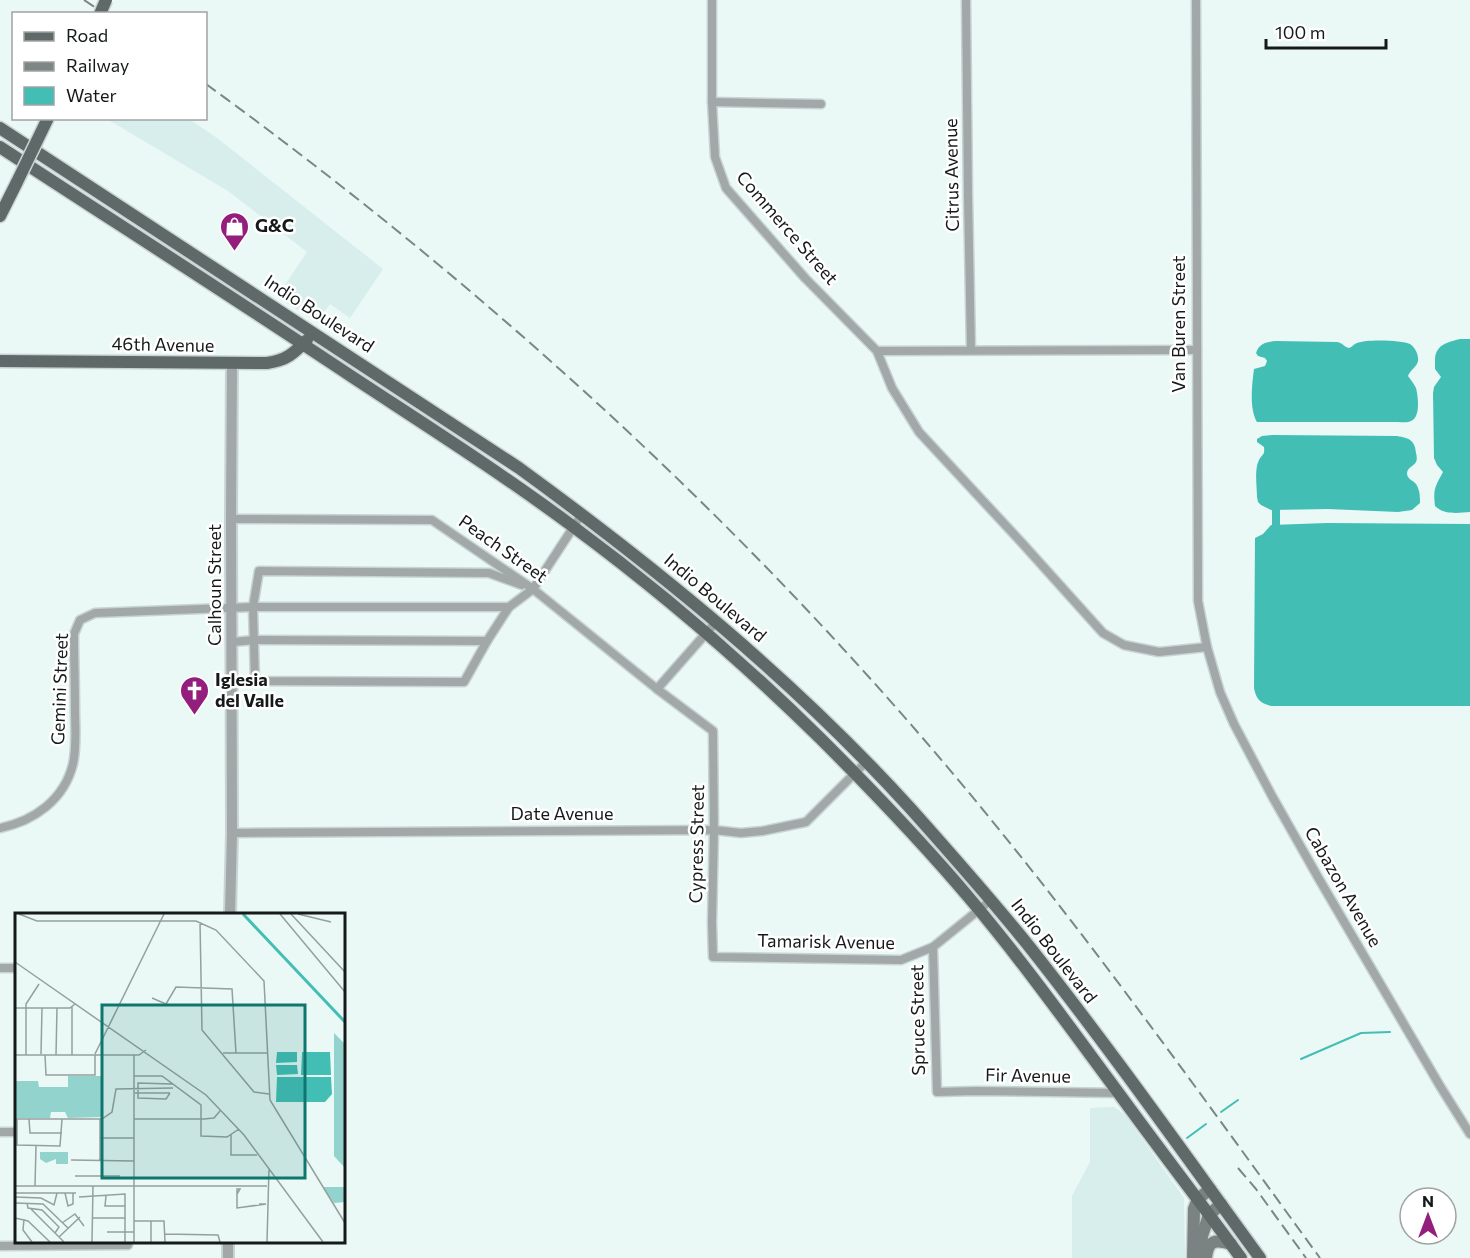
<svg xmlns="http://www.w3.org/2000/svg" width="1470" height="1258" font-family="Commissioner,sans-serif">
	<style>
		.built { fill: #d7eeec }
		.water { fill: #43beb5 }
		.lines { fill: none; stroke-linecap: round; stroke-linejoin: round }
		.stream { stroke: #43beb5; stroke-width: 2 }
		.canal { stroke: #43beb5; stroke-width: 8 }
		.minor-casing { stroke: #c8d4d3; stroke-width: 11 }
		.tertiary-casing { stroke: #c8d4d3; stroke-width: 14 }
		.secondary-casing { stroke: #c8d4d3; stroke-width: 15 }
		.primary-casing { stroke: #c8d4d3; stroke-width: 15 }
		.minor { stroke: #a2a8a7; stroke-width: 8 }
		.tertiary { stroke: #a2a8a7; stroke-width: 10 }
		.secondary { stroke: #7b8382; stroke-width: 12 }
		.primary { stroke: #5f6968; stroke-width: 12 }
		.rail { stroke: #7d8684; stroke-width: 2; stroke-dasharray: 12 6; stroke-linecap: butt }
		.primary-bridge-casing { stroke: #c8d4d3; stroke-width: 15; stroke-linecap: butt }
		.primary-bridge { stroke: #5f6968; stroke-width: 12 }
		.labels { text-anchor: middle; stroke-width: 5; stroke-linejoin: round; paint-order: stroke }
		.street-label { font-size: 18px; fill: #151a19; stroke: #fff }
		.poi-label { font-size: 18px; font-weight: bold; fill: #151a19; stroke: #fff; text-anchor: start }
		.inset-river { fill: none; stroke: #43beb5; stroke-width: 3 }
		.inset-road { fill: none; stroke: #959f9e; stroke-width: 1.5 }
		.view { fill: #0f766e; fill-opacity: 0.15; stroke: #0f766e; stroke-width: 3 }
		.inset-edge { fill: none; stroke: #151a19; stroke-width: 3 }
	</style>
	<rect width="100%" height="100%" fill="#eaf8f6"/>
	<g class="built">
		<path d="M107 119H189L217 138 383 269 350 318 330 304 317 322 277 297 307 252 228 191Z"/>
		<path d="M1114 1107 1125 1115 1184 1198 1185 1258H1072V1196L1090 1162V1108Z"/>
	</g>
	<g class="water">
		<path d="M1460 339H1470V512C1458 513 1444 515 1435 506 1433 489 1435 487 1443 472L1437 465 1434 458 1433 393 1434 387 1441 377C1439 374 1437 372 1435 369 1435 368 1435 359 1435 359 1436 344 1449 342 1460 339Z"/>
		<path d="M1276 341 1337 342C1343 343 1344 347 1349 348 1352 347 1354 344 1357 343 1366 339 1402 340 1410 344 1415 347 1419 355 1418 361 1417 367 1410 370 1408 376 1411 380 1414 384 1416 388 1418 396 1421 417 1411 421 1408 423 1401 422 1397 422H1257C1249 409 1252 384 1254 369L1265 366 1267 361 1265 358 1258 356 1256 353C1259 343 1267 342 1276 341Z"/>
		<path d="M1272 435 1397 436C1409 438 1415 440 1416 453 1417 456 1417 460 1416 462 1413 467 1407 467 1407 474 1408 480 1413 480 1416 484 1420 490 1420 497 1420 503L1412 510 1398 512 1328 509 1271 510 1261 505 1258 502 1257 497C1257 486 1254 470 1259 460 1262 454 1265 456 1264 447L1257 442V439L1262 436Z"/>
		<path d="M1327 523 1470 524V706H1271C1260 703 1256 699 1254 688L1255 538 1263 534 1271 525Z"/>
	</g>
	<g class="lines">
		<g class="stream">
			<path d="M1301 1059 1361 1033 1390 1032"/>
			<path d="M1221 1112 1238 1100"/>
			<path d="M1187 1138 1206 1124"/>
		</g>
		<path class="canal" d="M1276 510V525"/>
		<defs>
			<g id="minor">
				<path d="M712 0V102L715 157 726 188 805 278 877 351 892 388 919 432 1022 543 1103 633 1124 645 1159 652 1207 647"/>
				<path d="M966 0 968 196 971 350"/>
				<path d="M1196 0 1198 601 1207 647 1220 692 1234 724 1272 796 1319 879 1440 1086 1470 1134"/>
				<path d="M712 102 821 104"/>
				<path d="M877 351 1197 350"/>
				<path d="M231 519 432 520 533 589 657 689 713 731 714 830 712 923 713 957 901 960 933 947 991 900"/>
				<path d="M487 641 464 682 255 681 253 607 259 571 489 573 522 585"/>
				<path d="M232 642 255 640 487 641 509 607 533 589 582 514"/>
				<path d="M232 681H255"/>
				<path d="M657 689 716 622"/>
				<path d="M0 828C34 821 64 800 73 764 77 746 75 727 75 709 75 684 74 659 74 634L80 620 95 613 253 607H509"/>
				<path d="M232 833 714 830 741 833 762 831 806 822 866 762"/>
				<path d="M933 947 937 1092 976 1091 1119 1093"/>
				<path d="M0 968H16"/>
				<path d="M0 1132H16"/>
				<path d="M0 1246 128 1245"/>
			</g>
			<g id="tertiary">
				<path d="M230 914 232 833 231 519 232 363"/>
				<path d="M228 1242V1258"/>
			</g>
			<g id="secondary">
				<path d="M1201 1253 1202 1236 1209 1215 1221 1204"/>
				<path d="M1193 1258 1194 1209 1198 1199 1210 1189"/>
				<path d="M1206 1258C1208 1240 1215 1239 1231 1244"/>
			</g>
			<g id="primary">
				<path d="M0 128 519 468C659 570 794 680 911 809 952 855 993 901 1032 950 1111 1050 1185 1155 1260 1258"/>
				<path d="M0 147C118 224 237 300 354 378 427 426 501 473 571 525 659 590 743 662 821 739 873 791 924 844 971 900 1024 963 1071 1029 1120 1095 1160 1150 1201 1203 1241 1258"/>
				<path d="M0 216 17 182"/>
				<path d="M0 361 267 363C287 360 293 354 307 340"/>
			</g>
		</defs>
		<use href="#minor" class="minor-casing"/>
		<use href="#tertiary" class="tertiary-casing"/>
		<use href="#secondary" class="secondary-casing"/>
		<use href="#primary" class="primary-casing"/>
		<use href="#minor" class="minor"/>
		<use href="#tertiary" class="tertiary"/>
		<use href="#secondary" class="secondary"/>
		<use href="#primary" class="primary"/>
		<g class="rail">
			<path d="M84 0 105 14"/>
			<path d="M206 84C477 281 727 507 944 763 1078 921 1198 1091 1320 1258"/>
			<path d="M1238 1168 1256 1189 1306 1258"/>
		</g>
		<defs>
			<g id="primary-bridge">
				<path d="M100 14 106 0"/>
				<path d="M17 182 48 118"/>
			</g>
		</defs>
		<use href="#primary-bridge" class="primary-bridge-casing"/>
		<use href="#primary-bridge" class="primary-bridge"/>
	</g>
	<defs>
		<symbol id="shop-pin" viewBox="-11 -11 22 30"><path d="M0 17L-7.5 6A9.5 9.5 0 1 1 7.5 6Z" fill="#941e7b" stroke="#fff"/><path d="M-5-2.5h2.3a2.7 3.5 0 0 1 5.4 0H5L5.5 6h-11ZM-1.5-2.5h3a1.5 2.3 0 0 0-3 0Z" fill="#fff"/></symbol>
		<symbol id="church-pin" viewBox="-11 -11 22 30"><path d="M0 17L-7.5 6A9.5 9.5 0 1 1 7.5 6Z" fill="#941e7b" stroke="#fff"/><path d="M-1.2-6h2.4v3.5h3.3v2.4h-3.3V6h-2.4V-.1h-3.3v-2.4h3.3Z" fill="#fff"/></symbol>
	</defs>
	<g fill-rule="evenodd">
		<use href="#shop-pin" x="218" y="210" width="33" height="45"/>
		<use href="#church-pin" x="178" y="674" width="33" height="45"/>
	</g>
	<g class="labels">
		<g class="street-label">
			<text transform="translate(952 175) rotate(-91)" y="6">Citrus Avenue</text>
			<text transform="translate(787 228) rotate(49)" y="6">Commerce Street</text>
			<text transform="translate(319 314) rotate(33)" y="6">Indio Boulevard</text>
			<text transform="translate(1179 324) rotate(-90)" y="6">Van Buren Street</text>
			<text transform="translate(163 345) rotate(1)" y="6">46th Avenue</text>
			<text transform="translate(503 549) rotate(35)" y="6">Peach Street</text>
			<text transform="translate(215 585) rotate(-90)" y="6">Calhoun Street</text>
			<text transform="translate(715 598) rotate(40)" y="6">Indio Boulevard</text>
			<text transform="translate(60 689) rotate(-88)" y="6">Gemini Street</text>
			<text x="562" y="820">Date Avenue</text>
			<text transform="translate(697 844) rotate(-89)" y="6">Cypress Street</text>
			<text transform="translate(1343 887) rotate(60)" y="6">Cabazon Avenue</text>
			<text transform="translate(826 942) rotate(1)" y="6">Tamarisk Avenue</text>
			<text transform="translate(1054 951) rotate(52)" y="6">Indio Boulevard</text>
			<text transform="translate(918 1020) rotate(-91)" y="6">Spruce Street</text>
			<text transform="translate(1028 1076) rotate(1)" y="6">Fir Avenue</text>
		</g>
		<g class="poi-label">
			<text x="255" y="232">G&amp;C</text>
			<text x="215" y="686">Iglesia<tspan x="215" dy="21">del Valle</tspan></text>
		</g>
	</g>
	<g transform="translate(15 913)">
		<rect width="330" height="330" fill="#eaf8f6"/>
		<path d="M319 120 330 131V255L319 243ZM53 163H86V204L53 205 50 199H36L35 205H0V168H23L24 174H53ZM25 239H53V251H41V246L31 250 25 246ZM308 274H330V289L319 290Z" fill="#92d3cd"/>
		<path d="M262 139H282V149L261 150ZM287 139H315L316 162H286ZM261 152H282L283 161 262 162ZM262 164H316L317 181 310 189H261Z" fill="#43beb5"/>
		<path class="inset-river" d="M228 1 330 109"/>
		<path class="inset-road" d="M4 1 22 8H181L201 17 249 68 255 187 330 310M265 1 330 79M276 1 330 59M283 1 316 9M185 9 187 117 239 179 254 181M0 49 191 182 229 222 308 329M137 85 151 91 161 74 217 76 221 140M0 95H55L60 91M208 140H252M26 141 27 95M80 141 149 1M0 142H124L131 137M11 142V91L24 71M30 142 31 162H80V142M41 142 42 95M57 142V94M119 163H147L186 192V223L212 224 224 216M120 180H155M155 180 151 186 123 185V170L157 171M0 206H87L97 199 101 176 158 175M2 206V232L45 233 47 206M14 206 15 220H47M119 206H189L199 205 205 198M216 222V242H242M85 225H119M56 247 119 248M85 247V206M60 263H105M0 273H252M20 273 21 233M0 280H61M50 280 53 293 58 291V280M222 281 225 276H222V295L251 291H244M91 283 90 293H110M0 284 26 285 39 292 42 280M64 284 110 281V329M0 290 28 291 53 315M12 290 13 295 27 297 44 314 40 320M16 296 49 329M0 305 13 308 35 329M77 305H110M9 306 8 317 17 329M119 308H149L150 329M136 308V329M47 310 60 301 69 313M92 319H119M150 321 203 322 205 329M44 324 65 304M77 329 78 273M119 329V142M252 329 254 255"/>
		<path class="view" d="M87 92H290V265H87Z"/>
		<rect width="330" height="330" class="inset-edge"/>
	</g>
	<rect x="12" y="12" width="195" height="108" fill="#ffffff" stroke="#a1a3a3" stroke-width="1.5"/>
	<rect x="24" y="32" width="30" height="9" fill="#5f6968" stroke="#a1a3a3" stroke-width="1.5"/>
	<text x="66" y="42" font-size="18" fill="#151a19">Road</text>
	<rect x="24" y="62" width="30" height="9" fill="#7d8684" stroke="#a1a3a3" stroke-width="1.5"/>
	<text x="66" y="72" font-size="18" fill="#151a19">Railway</text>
	<rect x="24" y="87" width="30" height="18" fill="#43beb5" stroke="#a1a3a3" stroke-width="1.5"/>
	<text x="66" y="102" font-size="18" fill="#151a19">Water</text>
	<g transform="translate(1428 1216)"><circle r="28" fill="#ffffff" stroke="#a1a3a3" stroke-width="1.5"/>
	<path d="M0-4.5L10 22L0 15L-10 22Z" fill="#941e7b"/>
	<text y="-9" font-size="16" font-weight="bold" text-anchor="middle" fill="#151a19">N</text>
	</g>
	<path d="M1266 39v9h120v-9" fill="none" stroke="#151a19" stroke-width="3"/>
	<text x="1275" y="39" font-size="18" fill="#151a19" stroke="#ffffff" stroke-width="4.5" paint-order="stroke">100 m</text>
</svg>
